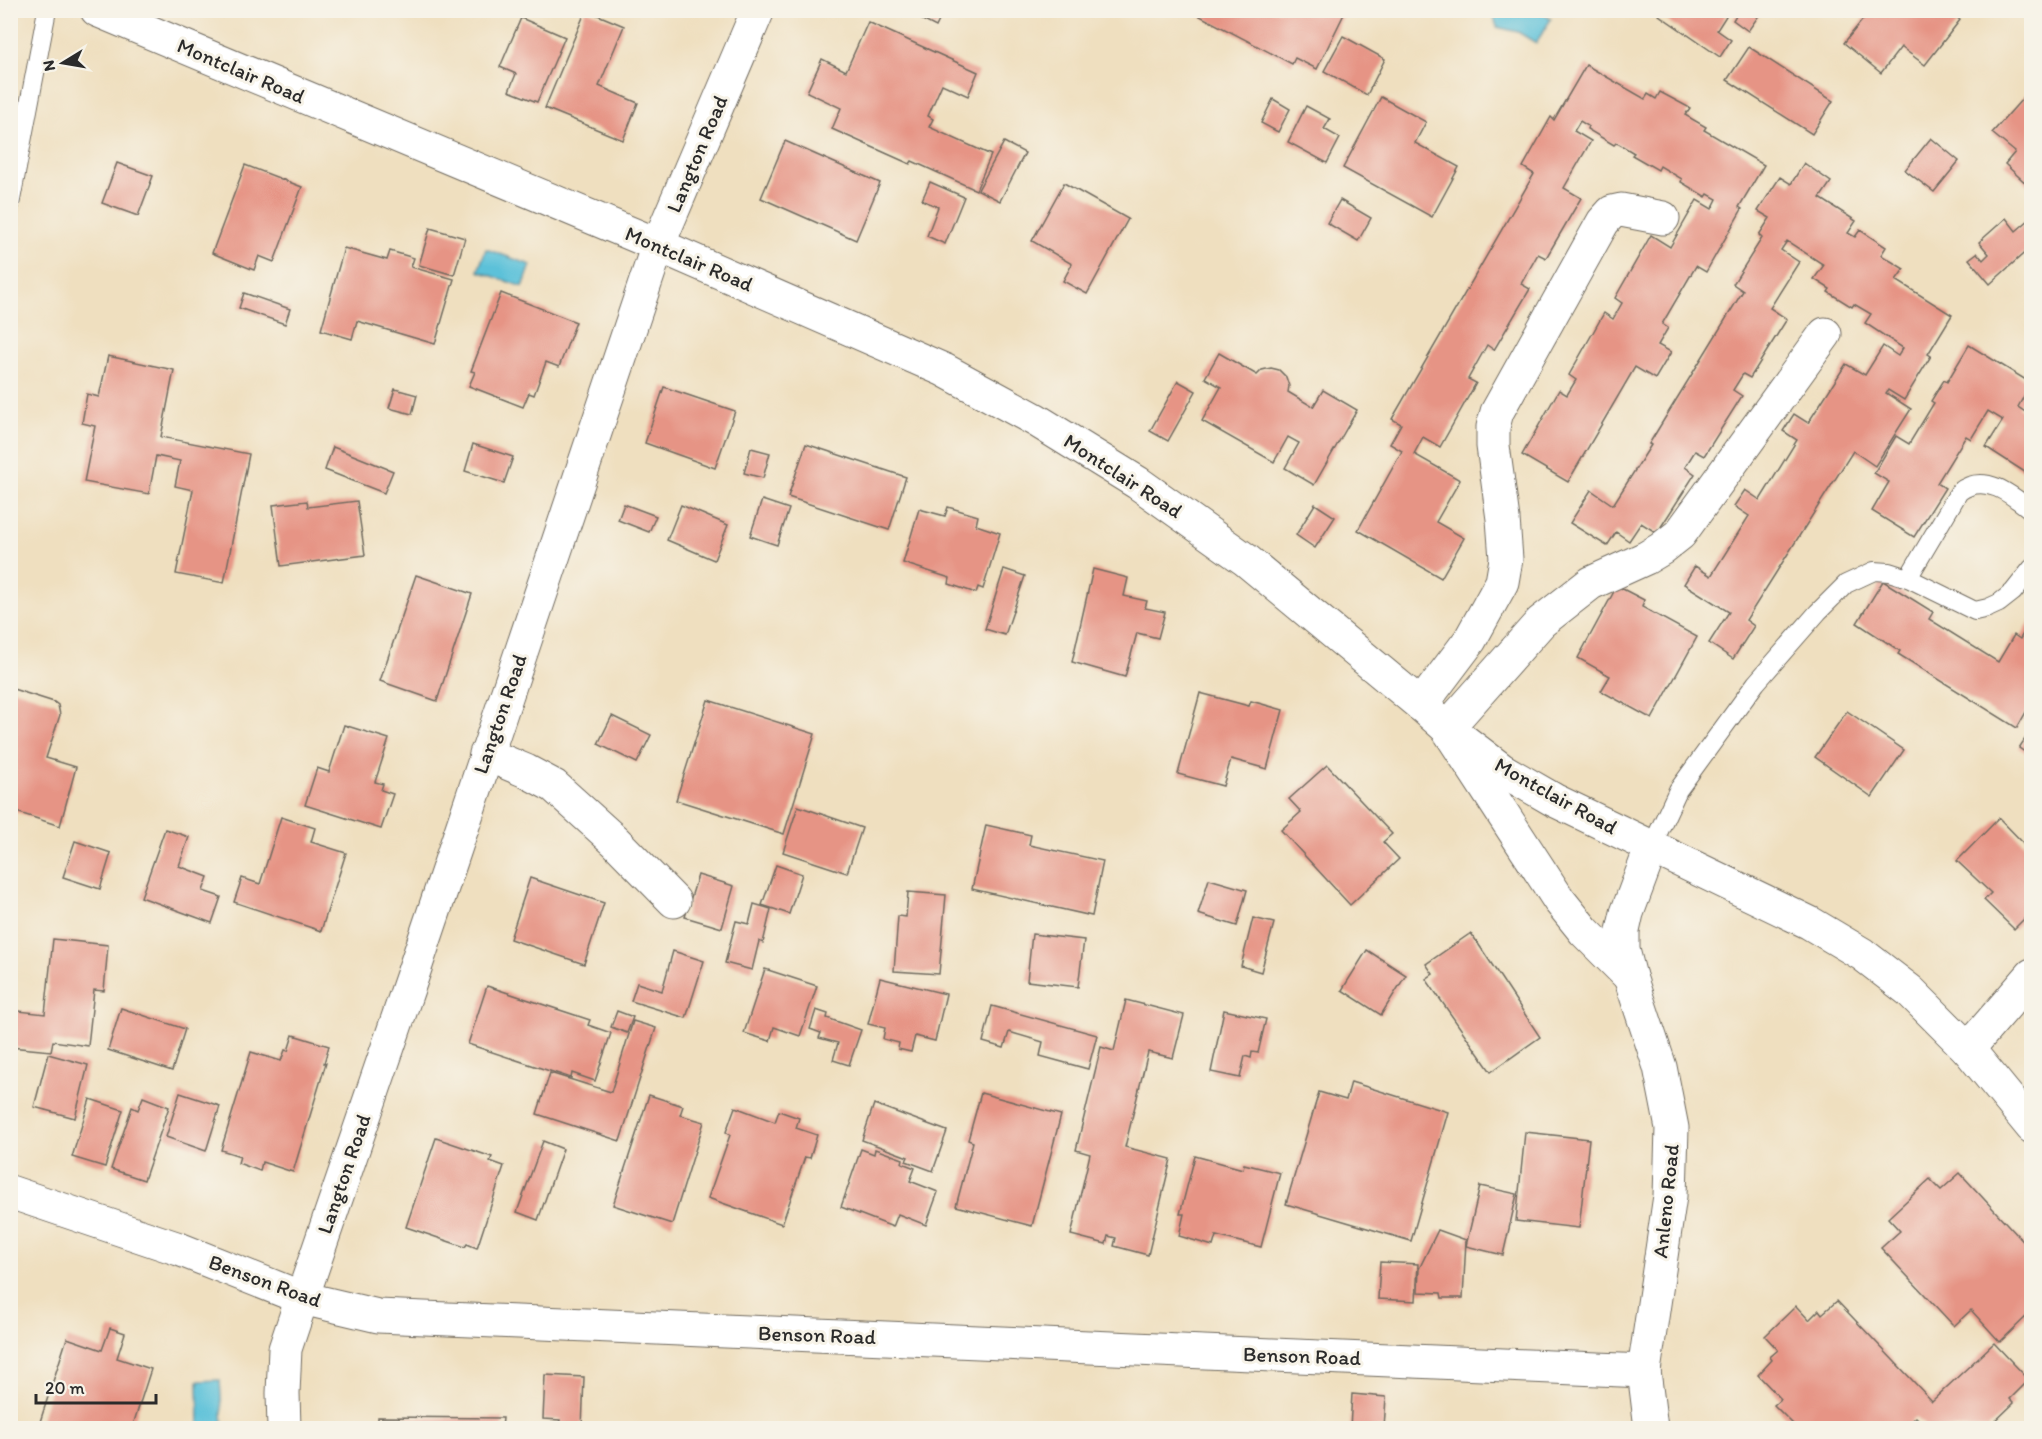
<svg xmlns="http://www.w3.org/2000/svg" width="2042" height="1439" font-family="Itim,sans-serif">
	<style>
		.water { fill: #5bc1d9; stroke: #437682; stroke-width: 1.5 }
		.building { fill: #e69485 }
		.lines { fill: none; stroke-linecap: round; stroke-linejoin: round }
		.service-casing { stroke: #706a5f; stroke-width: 20 }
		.minor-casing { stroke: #706a5f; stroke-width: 35 }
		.service { stroke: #fff; stroke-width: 18 }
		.minor { stroke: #fff; stroke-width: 33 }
		.labels { text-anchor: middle; stroke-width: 6; stroke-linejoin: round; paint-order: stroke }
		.street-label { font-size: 21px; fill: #2b2b2b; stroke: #f7f3e8 }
	</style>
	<rect width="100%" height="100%" fill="#f7f3e8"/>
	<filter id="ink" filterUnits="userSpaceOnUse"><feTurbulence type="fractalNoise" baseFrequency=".0167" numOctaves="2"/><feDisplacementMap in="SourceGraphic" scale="12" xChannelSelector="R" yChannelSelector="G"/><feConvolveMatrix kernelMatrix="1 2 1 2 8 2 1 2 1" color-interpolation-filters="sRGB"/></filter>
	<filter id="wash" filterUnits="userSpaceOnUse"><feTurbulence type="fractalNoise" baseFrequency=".008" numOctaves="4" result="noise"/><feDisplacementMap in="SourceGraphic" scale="24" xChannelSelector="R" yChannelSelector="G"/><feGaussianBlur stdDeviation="1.35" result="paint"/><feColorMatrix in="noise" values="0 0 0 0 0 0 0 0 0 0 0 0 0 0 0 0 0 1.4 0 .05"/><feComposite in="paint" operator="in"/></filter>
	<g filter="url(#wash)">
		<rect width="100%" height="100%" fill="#efdfbf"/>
		<g class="water">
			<path d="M1492 11H1538L1551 19 1536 43 1518 32 1497 27Z"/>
			<path d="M486 249 531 265 523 287 478 271Z"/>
			<path d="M220 1380 223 1428H199L198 1381Z"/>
		</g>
		<g id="blocks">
			<g class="building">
				<path d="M586 10 624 26 599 86 638 103 623 140 545 108Z"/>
				<path d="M903 10H944L936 27Z"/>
				<path d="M1198 10H1346L1317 69 1295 58 1292 64 1196 14Z"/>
				<path d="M1662 10H1718L1726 16 1717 30 1731 40 1720 57 1659 15Z"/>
				<path d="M1739 10H1755L1760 14 1748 31 1733 20Z"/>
				<path d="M1855 10H1948L1960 20 1925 65 1901 47 1881 73 1844 43 1864 18Z"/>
				<path d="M521 18 565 37 537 102 509 91 516 74 500 67Z"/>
				<path d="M868 22 978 72 968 96 942 84 928 116 933 119 929 127 991 155 976 190 912 161 910 164 832 129 841 108 807 92 822 59 846 71Z"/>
				<path d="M1343 36 1385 59 1367 95 1324 71Z"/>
				<path d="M1749 47 1833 101 1812 134 1727 80Z"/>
				<path d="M1586 65 1645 99 1648 94 1656 99 1660 92 1690 108 1685 115 1706 127 1704 130 1764 165 1739 207 1742 209 1706 272 1696 266 1662 324 1668 328 1658 345 1671 352 1655 379 1635 367 1568 482 1522 455 1559 390 1567 395 1576 380 1569 375 1604 313 1613 319 1622 303 1615 298 1651 235 1670 247 1697 200 1712 209 1717 199 1708 194 1706 197 1681 182 1682 179 1660 166 1658 170 1632 155 1634 153 1619 144 1616 143 1614 145 1587 129 1588 126 1580 121 1574 131 1591 141 1564 188 1581 198 1546 258 1538 254 1521 284 1530 289 1494 350 1487 345 1468 379 1476 383 1440 447 1423 437 1414 454 1460 480 1436 522 1464 538 1441 578 1358 530 1402 451 1390 444 1401 424 1392 419 1534 174 1523 167 1551 117 1554 120Z"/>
				<path d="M2031 89V188L2005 164 2015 152 1992 133Z"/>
				<path d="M1381 97 1426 122 1415 143 1459 167 1432 217 1343 168Z"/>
				<path d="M1273 99 1290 109 1278 132 1261 123Z"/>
				<path d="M1306 106 1330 119 1324 129 1340 138 1327 163 1288 142Z"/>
				<path d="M1931 138 1959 161 1934 192 1905 170Z"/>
				<path d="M785 141 880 183 856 240 761 198Z"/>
				<path d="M1004 142 1025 153 1000 201 978 190Z"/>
				<path d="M117 163 153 176 138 216 102 203Z"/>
				<path d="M1804 163 1831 182 1820 198 1856 221 1848 233 1855 237 1860 230 1886 247 1881 255 1904 269 1896 280 1952 315 1928 354 1931 356 1904 400 1888 390 1886 393 1911 409 1875 466 1853 451 1746 620 1754 626 1733 659 1709 643 1729 612 1684 584 1695 566 1711 576 1749 516 1734 506 1745 490 1760 500 1797 440 1783 431 1794 414 1808 423 1846 364 1865 375 1883 346 1898 356 1903 348 1865 323 1871 314 1854 304 1852 307 1828 292 1830 289 1814 279 1824 265 1787 241 1781 250 1799 262 1770 308 1787 319 1750 378 1743 374 1733 390 1742 396 1704 456 1695 451 1685 467 1695 474 1657 533 1641 523 1629 541 1616 532 1607 546 1570 523 1591 490 1613 505 1651 445 1649 444 1743 291 1733 284 1762 238 1759 235 1770 218 1758 211 1780 177 1791 184Z"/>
				<path d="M245 165 302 187 274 262 259 256 254 270 212 253Z"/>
				<path d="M930 182 964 197 945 244 927 236 938 207 922 200Z"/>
				<path d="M1064 183 1128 219 1087 294 1063 281 1072 264 1032 241Z"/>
				<path d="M1340 200 1371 218 1358 241 1327 223Z"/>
				<path d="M2006 218 2016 231 2030 219 2031 220V247L1990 284 1969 259 1977 253 1983 260 1989 254 1979 242Z"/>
				<path d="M430 228 465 238 454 275 419 265Z"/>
				<path d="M344 248 387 260 390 251 414 258 411 267 454 279 435 344 357 321 352 339 321 330Z"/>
				<path d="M244 293 290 309 285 324 239 308Z"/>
				<path d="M501 293 576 322 559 367 546 362 534 395 529 393 523 407 469 386 475 372 471 371Z"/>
				<path d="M1969 345 2031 383 2018 407 2031 416V476L1986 447 2003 420 1988 411 1971 439 1966 436 1937 483 1945 488 1914 537 1872 511 1889 482 1874 473 1896 436 1909 444 1934 403 1931 401 1944 380 1947 382Z"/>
				<path d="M1219 353 1257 375 1262 370 1271 368 1279 370 1286 377 1289 386 1288 392 1313 407 1323 390 1357 410 1314 485 1285 468 1299 443 1288 437 1274 462 1202 421 1221 387 1205 378Z"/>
				<path d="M108 356 174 370 161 437 249 454 224 583 176 574 193 490 175 486 180 461 156 456 149 494 84 482 95 426 82 423 87 394 99 397Z"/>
				<path d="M1178 381 1196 391 1168 441 1150 431Z"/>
				<path d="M664 387 735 411 715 468 645 443Z"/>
				<path d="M395 389 417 395 412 414 389 408Z"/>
				<path d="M473 444 513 457 504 483 465 471Z"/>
				<path d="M806 444 906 477 889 530 788 497Z"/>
				<path d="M333 447 393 471 384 493 325 470Z"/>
				<path d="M751 448 770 453 763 478 744 473Z"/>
				<path d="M762 500 789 509 777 545 750 536Z"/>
				<path d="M307 501 308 507 357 501 365 555 281 566 273 505Z"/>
				<path d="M624 504 656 516 649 532 618 520Z"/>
				<path d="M1315 504 1335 517 1315 548 1296 535Z"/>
				<path d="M681 505 728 525 714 560 667 540Z"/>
				<path d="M948 507 978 516 976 525 1000 533 983 589 978 587 976 593 949 584 950 578 903 563 919 509 945 516Z"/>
				<path d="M1004 569 1025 576 1005 635 985 629Z"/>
				<path d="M1093 569 1128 578 1124 596 1147 601 1145 608 1165 612 1158 638 1137 633 1125 677 1072 662Z"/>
				<path d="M416 575 472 594 437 701 380 681Z"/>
				<path d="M1883 581 1933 612 1929 619 1998 662 2014 635 2020 639 2031 620V703L2017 728 1898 654 1900 651 1857 623Z"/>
				<path d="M1617 586 1644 600 1642 607 1697 637 1652 719 1601 691 1610 676 1578 658Z"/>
				<path d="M10 688 54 702 58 705 60 715 46 758 76 767 60 826 10 810Z"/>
				<path d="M1200 693 1249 706 1251 701 1283 710 1267 769 1231 759 1223 786 1178 774Z"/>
				<path d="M708 700 815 734 784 834 676 800Z"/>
				<path d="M1847 711 1904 750 1872 797 1815 757Z"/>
				<path d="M612 716 651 735 637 763 598 744Z"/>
				<path d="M344 725 389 739 375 782 383 784 381 790 393 794 381 829 305 805 317 768 329 772Z"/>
				<path d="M2031 730V756L2019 748Z"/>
				<path d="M1327 765 1392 834 1383 842 1399 859 1350 905 1281 830 1301 812 1289 799Z"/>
				<path d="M798 806 862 828 847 873 783 852Z"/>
				<path d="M281 817 315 828 311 842 346 853 321 931 234 902 242 878 260 884Z"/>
				<path d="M1999 818 2031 851V912L2014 929 1984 900 1991 893 1957 861Z"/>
				<path d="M986 825 1031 835 1029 845 1103 861 1092 916 972 889Z"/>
				<path d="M165 829 189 837 179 866 208 877 203 891 221 897 212 923 141 897Z"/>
				<path d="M75 841 111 853 100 889 63 877Z"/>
				<path d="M776 865 802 874 789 914 762 905Z"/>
				<path d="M698 875 734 886 722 928 685 917Z"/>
				<path d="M530 878 604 903 584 964 510 939Z"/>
				<path d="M1209 879 1247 890 1237 926 1198 914Z"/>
				<path d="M908 892 946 895 939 974 894 971 898 916 906 917Z"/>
				<path d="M754 904 771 909 763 943 759 941 752 970 725 963 736 921 749 924Z"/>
				<path d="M1253 918 1274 923 1261 972 1241 966Z"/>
				<path d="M1471 933 1540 1037 1491 1072 1426 979 1433 974 1426 964Z"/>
				<path d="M1032 934 1084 940 1078 987 1027 981Z"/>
				<path d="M53 939 108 945 104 991 94 990 88 1046 53 1041 51 1051 10 1047V1010L45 1014Z"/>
				<path d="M1367 950 1406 975 1381 1015 1342 990Z"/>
				<path d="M673 951 704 961 686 1018 631 1001 637 983 662 991Z"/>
				<path d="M765 969 817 986 800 1036 774 1027 770 1041 744 1033Z"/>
				<path d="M880 978 946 994 935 1041 915 1036 911 1052 898 1049 899 1043 883 1039 885 1028 868 1024Z"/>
				<path d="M487 986 590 1020 588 1025 611 1033 595 1081 572 1073 571 1078 468 1044Z"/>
				<path d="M1126 1000 1184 1015 1173 1058 1148 1052 1125 1147 1171 1159 1148 1255 1114 1246 1116 1238 1108 1236 1106 1244 1071 1235 1090 1154 1076 1150 1101 1047 1114 1051Z"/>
				<path d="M992 1006 1097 1035 1088 1069 1040 1056 1043 1042 1009 1032 1004 1048 983 1042Z"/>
				<path d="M121 1008 185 1029 172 1071 108 1050Z"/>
				<path d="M816 1010 828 1014 827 1018 861 1030 849 1065 833 1060 838 1043 819 1038 821 1033 810 1029Z"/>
				<path d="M1224 1010 1266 1019 1258 1053 1252 1052 1251 1058 1245 1056 1240 1078 1211 1072Z"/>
				<path d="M617 1011 633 1017 627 1033 611 1027Z"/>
				<path d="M633 1021 656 1028 620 1141 537 1114 550 1073 611 1092Z"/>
				<path d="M293 1035 329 1046 324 1063H326L293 1172 262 1162 260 1171 238 1163 240 1156 221 1150 251 1052 281 1061 285 1050 288 1051Z"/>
				<path d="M48 1054 88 1065 75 1118 34 1107Z"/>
				<path d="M1351 1082 1448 1112 1411 1241 1286 1204 1319 1092 1346 1100Z"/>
				<path d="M180 1093 220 1106 206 1151 166 1137Z"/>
				<path d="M981 1093 1061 1115 1032 1226 956 1206 973 1142 968 1140Z"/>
				<path d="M649 1095 683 1106 680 1115 704 1122 672 1224 613 1205Z"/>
				<path d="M143 1097 169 1107 144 1180 111 1169 132 1107 138 1110Z"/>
				<path d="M90 1099 123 1110 105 1167 72 1157Z"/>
				<path d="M874 1104 947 1131 933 1171 906 1161 908 1157 862 1140Z"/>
				<path d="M735 1107 775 1122 779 1111 799 1118 796 1128 817 1135 810 1158 805 1157 782 1224 708 1198 730 1135 726 1132Z"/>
				<path d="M1525 1132 1589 1139 1579 1228 1516 1221Z"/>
				<path d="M436 1138 492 1157 490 1161 504 1166 477 1248 467 1244 465 1247 406 1227Z"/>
				<path d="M543 1141 563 1149 538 1220 517 1212Z"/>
				<path d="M861 1149 874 1154 875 1149 903 1159 902 1163 915 1168 910 1181 938 1192 926 1225 898 1214 893 1227 841 1207Z"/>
				<path d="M1195 1156 1243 1169 1244 1164 1280 1173 1261 1247 1216 1236 1213 1246 1179 1236 1184 1214H1180Z"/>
				<path d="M1960 1173 2031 1250V1273L2030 1275 2031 1277V1312L2000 1342 1971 1310 1954 1326 1881 1248 1900 1231 1888 1218 1930 1179 1941 1190Z"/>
				<path d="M1480 1186 1517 1194 1503 1255 1466 1246Z"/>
				<path d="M1438 1230 1466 1240 1463 1298H1442L1441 1293 1418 1292 1419 1269Z"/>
				<path d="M1380 1262 1418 1264 1416 1301 1378 1299Z"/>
				<path d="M1837 1301 1932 1401 1994 1343 2029 1380 2010 1399 2014 1403 1988 1428H1927L1916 1417 1910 1423 1915 1428H1797L1774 1405 1781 1399 1758 1375 1772 1360 1770 1357 1778 1350 1765 1336 1796 1306 1809 1320 1819 1310 1822 1314Z"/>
				<path d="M110 1328 125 1333 117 1358 151 1369 132 1428H38L67 1338 102 1350Z"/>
				<path d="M545 1375 584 1377 582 1428H559L560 1420 543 1419Z"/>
				<path d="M1352 1394 1386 1397 1384 1428H1350Z"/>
				<path d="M378 1417 503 1418 502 1428H378Z"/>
				<path d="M855 1423 929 1426V1428H855Z"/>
			</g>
		</g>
	</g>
	<g filter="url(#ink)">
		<use href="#blocks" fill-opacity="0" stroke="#706a5f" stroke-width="1.5"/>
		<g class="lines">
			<defs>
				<g id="service">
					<path d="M10 205 47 10"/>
					<path d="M1908 578 1959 492C1984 472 2011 494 2032 511"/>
					<path d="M1652 846 1678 790 1756 683 1818 612 1846 584 1874 571 1889 572 1908 578 1975 611 1988 608 1999 603 2013 592 2032 568"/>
				</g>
				<g id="minor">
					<path d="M97 10 658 245 944 370 1036 420 1138 483 1246 560 1421 705 1447 728 1502 770 1554 800 1810 923 1862 954 1910 991 1968 1049 2032 1127"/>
					<path d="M1421 705 1470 640 1502 582 1506 559 1503 519 1493 446V427L1497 412 1603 222 1612 212 1621 210 1663 218"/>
					<path d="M486 754 526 771 554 786 615 841 674 901"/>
					<path d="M1630 977 1584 931 1559 900 1447 728 1541 622 1591 583 1646 558 1661 549 1680 534 1825 334"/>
					<path d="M1968 1049 2032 975"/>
					<path d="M10 1192 179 1249 302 1298 378 1316 1644 1371"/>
					<path d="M284 1428 283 1393 285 1349 302 1298 412 977 658 245 758 10"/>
					<path d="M1651 1428 1644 1371 1670 1196 1672 1128 1660 1067 1630 977 1623 950V931L1627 913 1652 846"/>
				</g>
			</defs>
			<use href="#service" class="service-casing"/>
			<use href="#minor" class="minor-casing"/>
			<use href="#service" class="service"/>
			<use href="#minor" class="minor"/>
		</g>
	</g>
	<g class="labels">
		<g class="street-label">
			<text transform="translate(241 71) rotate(23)" y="7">Montclair Road</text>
			<text transform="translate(697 154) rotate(-67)" y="7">Langton Road</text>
			<text transform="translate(689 259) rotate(23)" y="7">Montclair Road</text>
			<text transform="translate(1123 476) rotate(33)" y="7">Montclair Road</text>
			<text transform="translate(500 714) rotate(-71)" y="7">Langton Road</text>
			<text transform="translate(1556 796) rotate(29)" y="7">Montclair Road</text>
			<text transform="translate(344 1174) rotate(-71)" y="7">Langton Road</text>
			<text transform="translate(1666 1201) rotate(-84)" y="7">Anleno Road</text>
			<text transform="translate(265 1281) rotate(20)" y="7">Benson Road</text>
			<text transform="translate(817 1335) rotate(2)" y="7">Benson Road</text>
			<text transform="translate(1302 1356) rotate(2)" y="7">Benson Road</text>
		</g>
	</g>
	<rect width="2042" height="1439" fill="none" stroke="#f7f3e8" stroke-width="36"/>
	<g transform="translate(63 63) rotate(259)" stroke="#f7f3e8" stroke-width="4.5" paint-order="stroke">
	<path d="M0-4.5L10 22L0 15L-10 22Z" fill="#2b2b2b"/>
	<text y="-9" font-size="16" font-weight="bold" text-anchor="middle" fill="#2b2b2b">N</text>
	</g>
	<path d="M36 1394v9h120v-9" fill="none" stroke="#2b2b2b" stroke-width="3"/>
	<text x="45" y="1394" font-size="18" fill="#2b2b2b" stroke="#f7f3e8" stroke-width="4.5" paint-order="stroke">20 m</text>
</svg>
